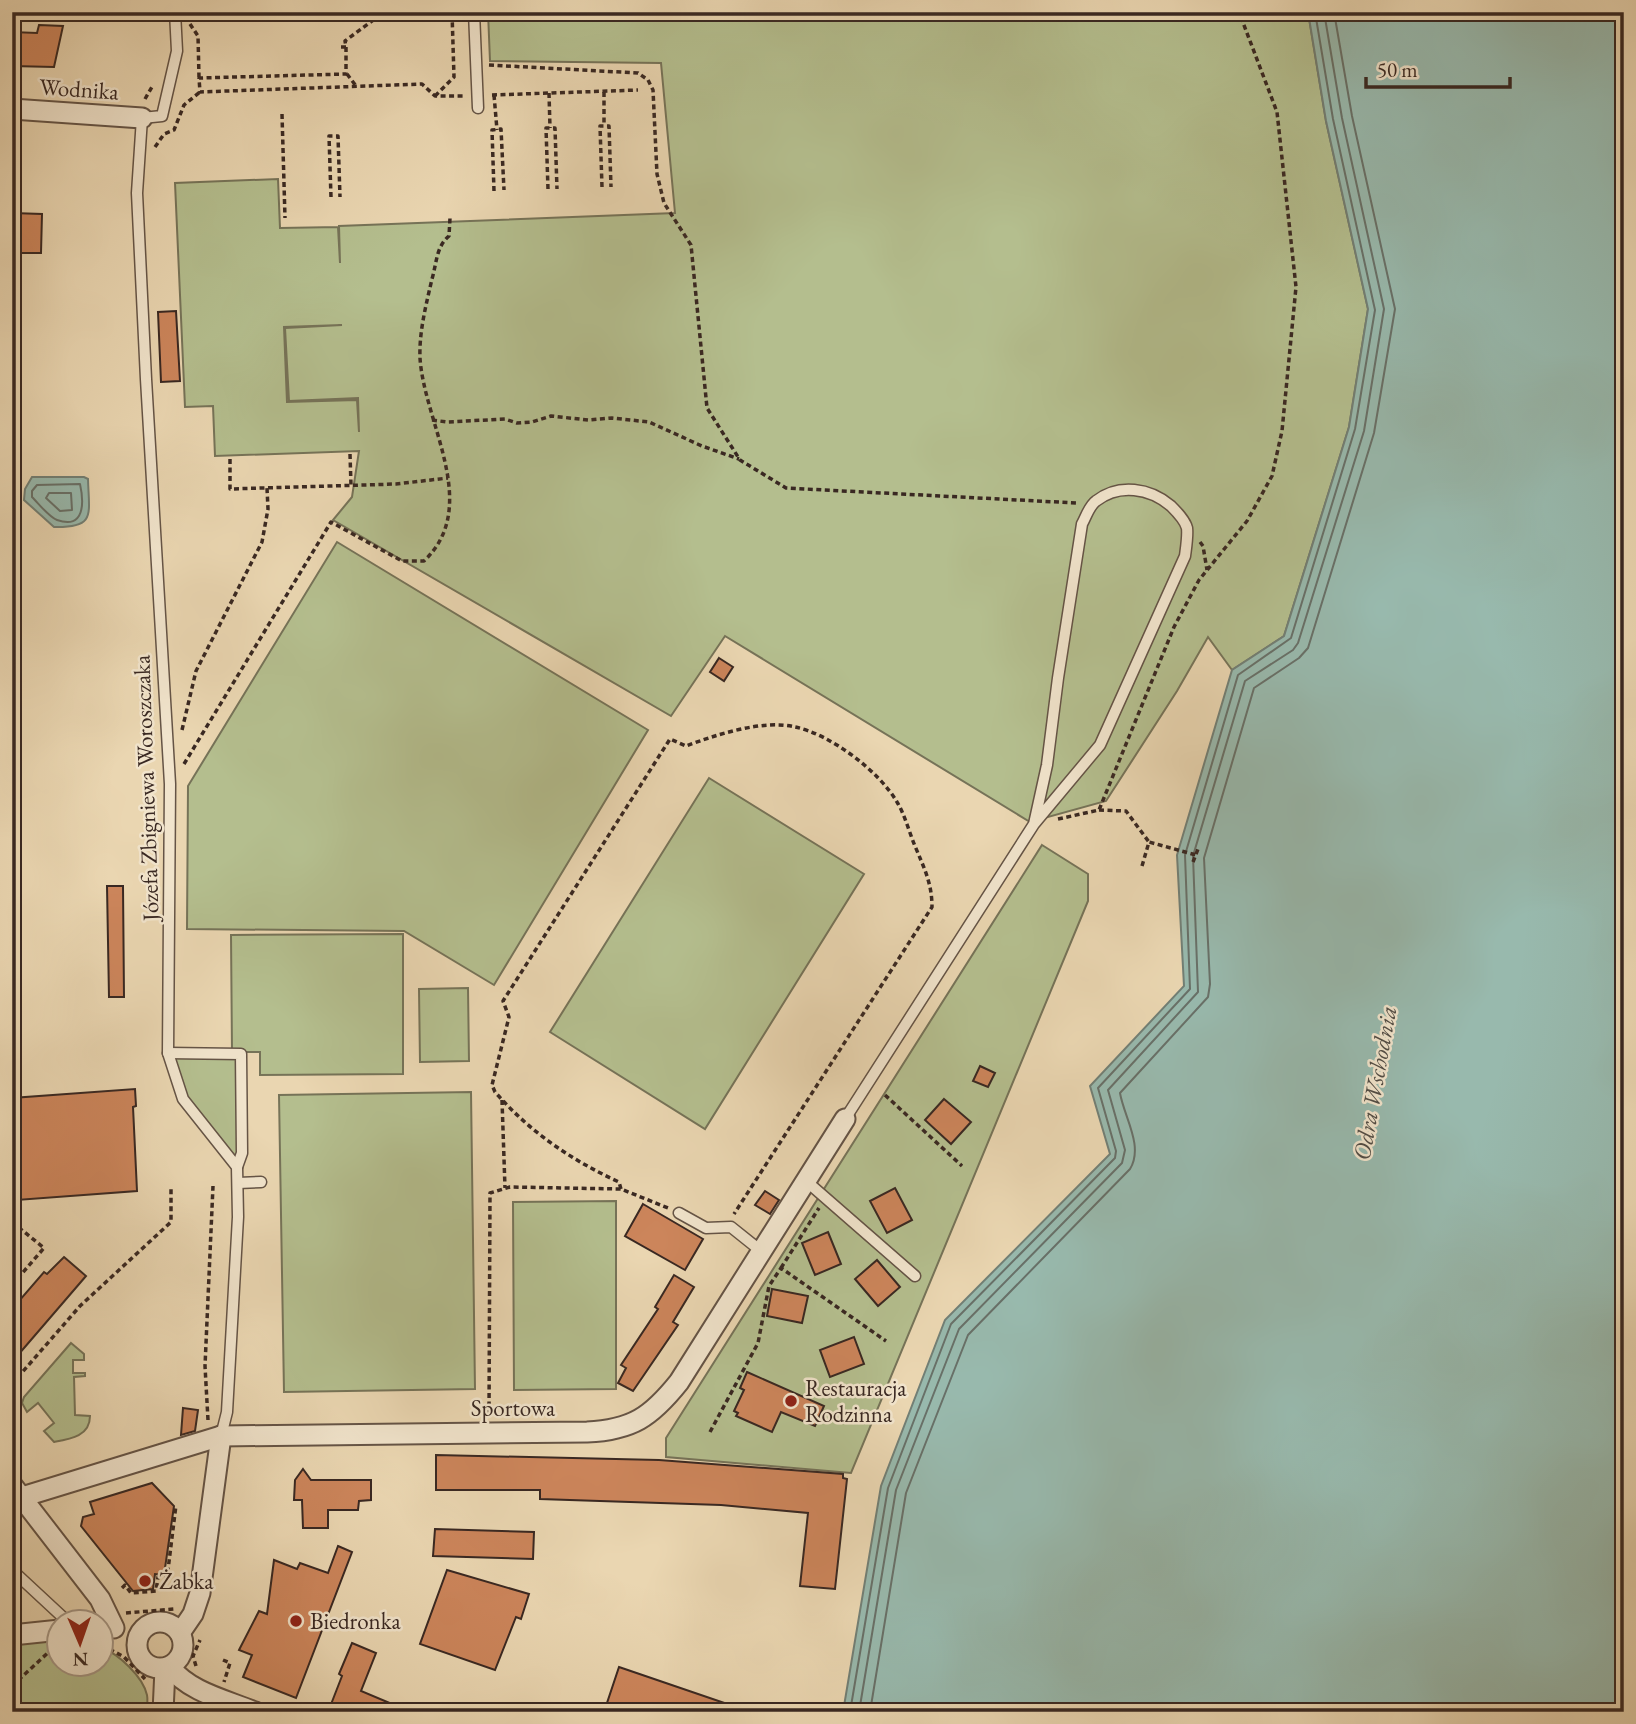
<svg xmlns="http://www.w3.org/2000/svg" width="1636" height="1724" font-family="'EB Garamond',serif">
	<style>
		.green { fill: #b4be8e; stroke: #767358; stroke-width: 2; fill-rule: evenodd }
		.water { fill: #98b9ad; stroke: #727f75; stroke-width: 2 }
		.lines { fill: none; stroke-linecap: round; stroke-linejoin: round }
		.shore { stroke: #687068; stroke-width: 2 }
		.building { fill: #cc855b; stroke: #392822; stroke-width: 2 }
		.lane-casing { stroke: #655446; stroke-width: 13 }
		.street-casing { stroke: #655446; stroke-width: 23 }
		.path { stroke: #392822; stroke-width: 3.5; stroke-dasharray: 5 3.5; stroke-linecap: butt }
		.lane { stroke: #f1e4cc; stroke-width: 10 }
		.street { stroke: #f1e4cc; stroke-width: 19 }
		.poi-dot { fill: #8f2418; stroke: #f1e4cc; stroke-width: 2.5 }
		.labels { text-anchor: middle; stroke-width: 5; stroke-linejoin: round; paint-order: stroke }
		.street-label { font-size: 23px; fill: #392822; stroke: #f1e4cc }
		.poi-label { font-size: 23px; fill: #392822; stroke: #f1e4cc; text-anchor: start }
		.water-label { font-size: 24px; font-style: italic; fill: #514c45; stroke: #f1e4cc }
	</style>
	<rect width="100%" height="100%" fill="#ead6b1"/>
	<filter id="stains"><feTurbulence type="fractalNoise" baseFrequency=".00286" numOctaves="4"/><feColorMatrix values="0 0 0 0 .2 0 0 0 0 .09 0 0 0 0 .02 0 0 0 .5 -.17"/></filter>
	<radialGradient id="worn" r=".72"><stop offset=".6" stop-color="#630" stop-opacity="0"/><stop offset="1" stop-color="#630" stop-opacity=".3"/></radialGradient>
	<g class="green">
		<path d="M488 12H1308L1326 121 1368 309 1349 427 1284 636 1232 670 1208 637 1177 691 1106 801 1030 822 725 636 671 716 333 520 352 497 359 451 215 456 213 406 185 407 175 183 278 179 280 228 338 227 340 263 339 226 675 213 661 63 490 61ZM342 325 285 328 289 401 358 398 359 432 357 400 287 402 284 327Z"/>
		<path d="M337 542 648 730 494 985 404 931 187 929 188 786Z"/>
		<path d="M709 778 864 874 705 1129 550 1032Z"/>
		<path d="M1042 845 1088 874V901L851 1473 666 1457V1438Z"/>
		<path d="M403 934V1074L260 1075V1052H232L231 935Z"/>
		<path d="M468 988 469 1061 420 1062 419 989Z"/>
		<path d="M168 1053 241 1054 237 1167 183 1099Z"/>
		<path d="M471 1092 475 1389 284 1392 279 1095Z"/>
		<path d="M616 1201V1389L514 1390 513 1202Z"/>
		<path d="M71 1343 84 1354V1360H73V1373H85V1376L74 1377 75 1415 90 1416C90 1436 71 1439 54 1442L44 1431 54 1423 38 1403 27 1412 22 1403 24 1397Z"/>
		<path d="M59 1637 60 1664H102V1648C119 1654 143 1677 147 1695 148 1700 147 1707 146 1712H12V1642Z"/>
	</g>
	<g class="water">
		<path d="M1308 12H1624V1677L1617 1712H843L881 1486 945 1320 1110 1154 1090 1086 1184 986 1177 855 1232 670 1284 636 1349 427 1368 309 1326 121Z"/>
		<path d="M32 477H84L88 479C89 515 96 528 54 527L24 500 25 489Z"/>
	</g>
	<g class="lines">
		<g class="shore">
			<path d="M37 485 80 484C84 502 85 530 57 520 49 517 39 504 32 497V491Z"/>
			<path d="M49 493H71L72 510 60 511 46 498Z"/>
			<path d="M850 1712 888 1488 951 1324 1115 1158 1116 1151 1098 1088 1190 989 1185 855 1238 675 1291 638 1355 429 1375 310 1333 119 1315 12"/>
			<path d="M859 1712 896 1490 959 1329 1122 1163 1125 1150 1108 1090 1198 992 1193 856 1245 681 1293 650 1298 643 1364 431 1384 309 1342 118 1324 12"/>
			<path d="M870 1712 906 1493 968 1335 1130 1169C1144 1146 1124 1117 1120 1093L1208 997 1210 984 1204 858 1254 688 1299 658 1308 648 1374 433 1395 309 1352 116 1334 12"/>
		</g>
	</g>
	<g class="building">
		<path d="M39 25 63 26 54 67 12 66V32L37 33Z"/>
		<path d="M12 213 42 214 41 253H12Z"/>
		<path d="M176 311 180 381 161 382 158 312Z"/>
		<path d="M719 658 733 667 724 681 710 672Z"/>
		<path d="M107 886H123L124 997H109Z"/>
		<path d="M980 1066 995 1073 988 1087 973 1081Z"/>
		<path d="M135 1089 136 1106 133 1107 137 1191 17 1200 12 1142V1098Z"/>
		<path d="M944 1099 971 1122 951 1144 925 1120Z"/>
		<path d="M895 1188 912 1220 887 1233 870 1201Z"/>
		<path d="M765 1191 779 1200 770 1214 755 1205Z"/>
		<path d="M643 1204 703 1239 685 1270 625 1236Z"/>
		<path d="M828 1232 841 1264 815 1275 802 1243Z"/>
		<path d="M64 1257 86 1276 12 1362V1309L44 1272 47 1274Z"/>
		<path d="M877 1260 900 1287 878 1306 855 1279Z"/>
		<path d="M674 1275 694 1287 673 1322 678 1325 633 1391 618 1383 626 1368 621 1365 658 1309 655 1307Z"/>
		<path d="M772 1289 808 1296 802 1323 767 1316Z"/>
		<path d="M854 1337 864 1364 830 1377 820 1350Z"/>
		<path d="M747 1372 824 1406 815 1426 781 1412 772 1432 736 1416 738 1413 734 1411 744 1390 740 1388Z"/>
		<path d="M183 1408 198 1410 195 1431 181 1435Z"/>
		<path d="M436 1455 659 1460 843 1474V1478L847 1479 835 1589 800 1586 808 1513 721 1505 540 1499V1490H436Z"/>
		<path d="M303 1469 311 1480H371V1500L359 1501 358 1510H328V1528H303L302 1500H294L295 1480Z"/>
		<path d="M152 1483 174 1506 164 1575 155 1574 153 1589 133 1591 81 1526 83 1517 94 1514 90 1502Z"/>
		<path d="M435 1529 534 1532 533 1559 433 1556Z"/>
		<path d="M338 1546 352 1552 296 1698 243 1677 252 1655 239 1650 259 1611 267 1614 274 1560 297 1569 300 1563 328 1573Z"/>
		<path d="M447 1570 529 1594 521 1619 516 1617 495 1670 420 1644Z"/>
		<path d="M352 1643 376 1653 361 1691 411 1712H341L330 1707 342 1676 339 1674Z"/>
		<path d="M619 1667 742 1709V1712H613L605 1709Z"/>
	</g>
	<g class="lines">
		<defs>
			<g id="lane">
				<path d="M175 12 177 51 162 116 142 118 137 193 146 379 170 784 168 1053 183 1099 237 1167 238 1217 227 1412 221 1436"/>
				<path d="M474 12 478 108"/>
				<path d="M168 1053 241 1054 242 1153 237 1167"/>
				<path d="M845 1119 1034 824 1047 765 1058 678 1082 524C1086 517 1089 506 1096 501 1119 483 1150 488 1171 506 1177 512 1185 520 1187 528 1188 536 1186 548 1185 556L1100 745 1034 824"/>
				<path d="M805 1180 915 1276"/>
				<path d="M238 1183 261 1182"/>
				<path d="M679 1213 706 1228 731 1227 761 1251"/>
				<path d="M12 1570 68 1622"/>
			</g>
			<g id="street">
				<path d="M12 109 142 118"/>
				<path d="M12 1485 100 1599 114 1628"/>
				<path d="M22 1497 221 1436 587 1432C632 1430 651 1417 679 1382L845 1119"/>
				<circle cx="160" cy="1645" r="23"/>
				<path d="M180 1633 193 1614 200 1593 221 1436"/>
				<path d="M12 1635 60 1630"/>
				<path d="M170 1667C189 1692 226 1700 255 1712"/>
				<path d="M163 1712 165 1669"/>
			</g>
		</defs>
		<use href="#lane" class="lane-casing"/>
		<use href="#street" class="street-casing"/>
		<g class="path">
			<path d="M190 24 198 36 199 77"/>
			<path d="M341 47H346L345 41 384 12"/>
			<path d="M346 47V74L199 78 200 92 422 84 435 96H464"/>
			<path d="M489 65 638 73 648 80 653 90 657 174 664 203 691 245 707 408 740 460 786 488 1076 503"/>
			<path d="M347 74 356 86"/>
			<path d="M604 92V126"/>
			<path d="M549 93 550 128"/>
			<path d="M492 95 638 90"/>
			<path d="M494 95 497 130"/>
			<path d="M435 96 454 77 452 12"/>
			<path d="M145 99 153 85"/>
			<path d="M282 114 285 218"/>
			<path d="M155 147 164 134 174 130 184 105 200 92"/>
			<path d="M602 187 600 126H609L611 187"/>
			<path d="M548 189 546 128H555L557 189"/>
			<path d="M494 191 492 130 501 129 504 190"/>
			<path d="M331 197 329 136H338L340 197"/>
			<path d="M432 420 447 422 505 419 517 423 532 422 551 416 588 420 612 418 649 422 702 446 739 459"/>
			<path d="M350 454 351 485"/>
			<path d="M230 459V489L396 484 448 478"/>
			<path d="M1200 542 1203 546 1207 570"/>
			<path d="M182 730 196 671 262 542 268 509 267 488"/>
			<path d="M184 764 331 522 402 561H424C482 506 424 423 420 358 419 332 426 305 432 279 437 262 436 247 449 236L450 218"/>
			<path d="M1099 810 1126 811 1149 842"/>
			<path d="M1058 819 1099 810 1174 627 1199 580 1247 521 1272 476 1282 431 1296 287 1277 112 1239 12"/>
			<path d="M1193 862 1198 849"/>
			<path d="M1142 866 1149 842 1196 855"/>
			<path d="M885 1095 962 1166"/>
			<path d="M502 1100 505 1188"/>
			<path d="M621 1189 619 1182C571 1160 530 1132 495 1092L492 1085 509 1017 503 1001 670 739 686 746C715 735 764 719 795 727 830 734 879 771 897 802 905 815 909 832 915 846 924 868 932 883 932 907L734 1214"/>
			<path d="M12 1222 44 1248 12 1285"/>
			<path d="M781 1268 819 1208"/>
			<path d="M12 1384 80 1306 171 1222V1186"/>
			<path d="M489 1415 490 1193 510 1187 621 1189 668 1208"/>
			<path d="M208 1420 205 1366 213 1186"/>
			<path d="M710 1432 758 1343 769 1286 781 1268 886 1341"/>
			<path d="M122 1588 125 1585 131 1593 156 1591 158 1577 167 1578 176 1505"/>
			<path d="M126 1613 174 1609"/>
			<path d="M102 1645 124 1657 145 1679"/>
			<path d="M223 1660 230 1663 224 1682"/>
			<path d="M196 1666 193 1656 200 1640"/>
			<path d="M12 1686 52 1649"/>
		</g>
		<use href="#lane" class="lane"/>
		<use href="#street" class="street"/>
	</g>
	<g class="poi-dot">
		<circle cx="791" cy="1401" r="7"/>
		<circle cx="145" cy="1581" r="7"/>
		<circle cx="296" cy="1621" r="7"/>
	</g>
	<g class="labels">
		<g class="street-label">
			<text transform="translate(79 89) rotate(4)" y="8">Wodnika</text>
			<text transform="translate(146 788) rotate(-92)" y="8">Józefa Zbigniewa Woroszczaka</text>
			<text x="513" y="1416">Sportowa</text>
		</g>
		<g class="poi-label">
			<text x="805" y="1396">Restauracja<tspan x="805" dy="26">Rodzinna</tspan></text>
			<text x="159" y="1589">Żabka</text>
			<text x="310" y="1629">Biedronka</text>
		</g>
		<g class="water-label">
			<text transform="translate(1375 1083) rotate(-80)" y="8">Odra Wschodnia</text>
		</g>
	</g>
	<rect width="1636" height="1724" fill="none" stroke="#ead6b1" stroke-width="42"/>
	<rect x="14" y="14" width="1608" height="1696" fill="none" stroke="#392822" stroke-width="3.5"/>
	<rect x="21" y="21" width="1594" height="1682" fill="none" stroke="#392822" stroke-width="2"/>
	<g transform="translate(80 1643) rotate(178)"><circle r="33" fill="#f1e4cc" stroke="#a79988" stroke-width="2"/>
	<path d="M0-5L12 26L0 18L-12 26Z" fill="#8f2418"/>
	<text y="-10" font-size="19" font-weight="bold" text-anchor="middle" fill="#392822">N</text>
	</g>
	<path d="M1366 77v10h144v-10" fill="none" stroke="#392822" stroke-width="3.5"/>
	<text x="1377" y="77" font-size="21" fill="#392822" stroke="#f1e4cc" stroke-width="5" paint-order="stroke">50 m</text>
	<rect width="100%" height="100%" filter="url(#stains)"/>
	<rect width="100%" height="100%" fill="url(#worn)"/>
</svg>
